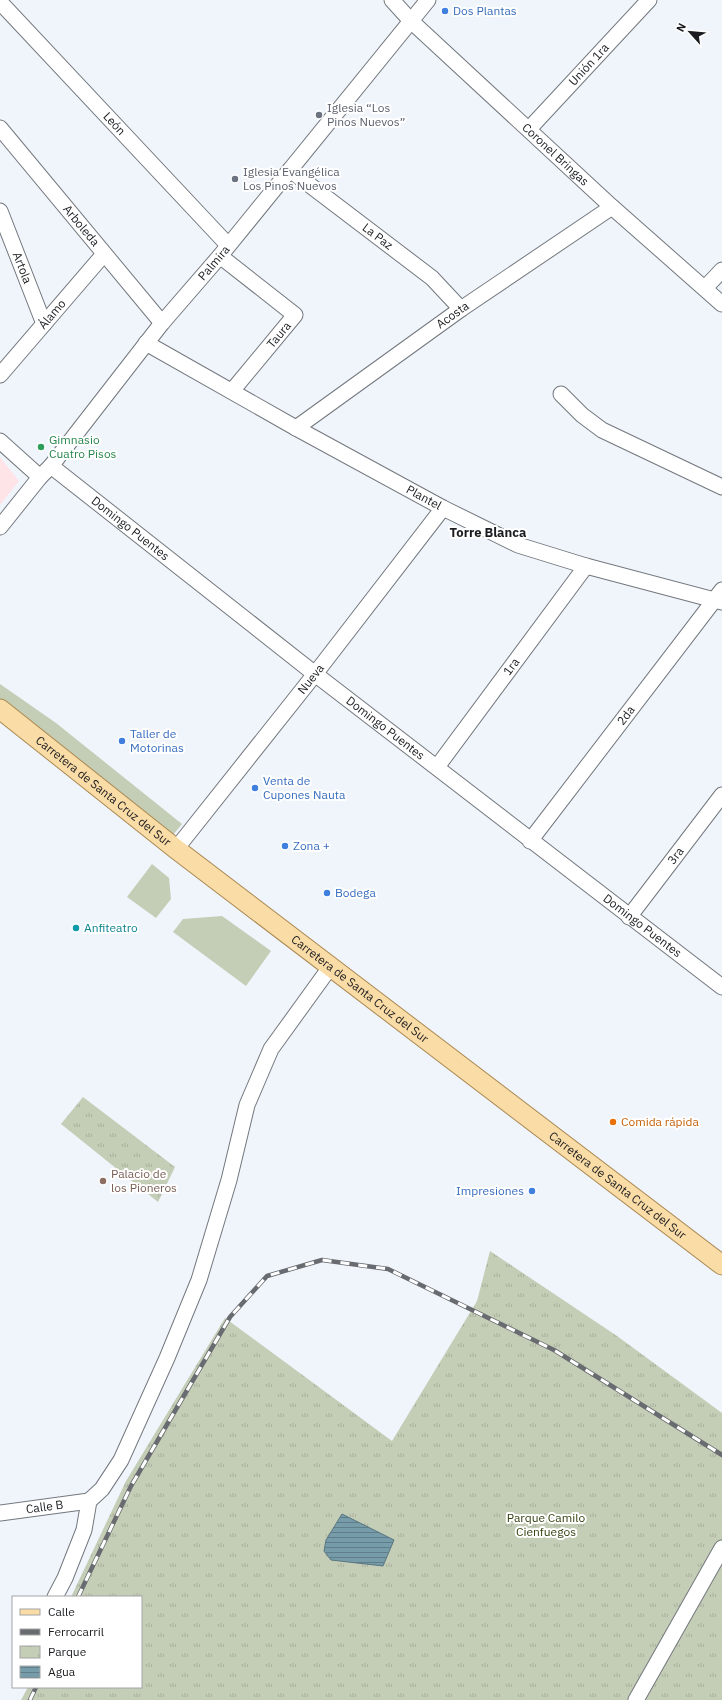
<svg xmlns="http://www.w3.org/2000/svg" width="722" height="1700" font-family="'IBM Plex Sans',sans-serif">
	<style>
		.medical { fill: #fee3e7 }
		.grass { fill: #c4cdb6 }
		.park { fill: url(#park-tufts) }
		.water { fill: url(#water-rules); stroke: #5a7680 }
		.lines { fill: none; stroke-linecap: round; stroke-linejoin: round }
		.minor-casing { stroke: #73787e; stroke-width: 17 }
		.major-casing { stroke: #aa8952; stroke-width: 21 }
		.minor { stroke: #fff; stroke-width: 15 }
		.major { stroke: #fadca7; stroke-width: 19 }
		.rail-casing { stroke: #686b6f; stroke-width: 4.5 }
		.rail { stroke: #fff; stroke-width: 3; stroke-dasharray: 9; stroke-linecap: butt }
		.shop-dot { fill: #3f7fe0; stroke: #fff; stroke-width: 1.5 }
		.worship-dot { fill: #6b7280; stroke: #fff; stroke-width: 1.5 }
		.leisure-dot { fill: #2e9e5b; stroke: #fff; stroke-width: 1.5 }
		.culture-dot { fill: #0f9aa8; stroke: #fff; stroke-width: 1.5 }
		.food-dot { fill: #e8710a; stroke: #fff; stroke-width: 1.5 }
		.education-dot { fill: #8d6e63; stroke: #fff; stroke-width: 1.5 }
		.labels { text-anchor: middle; stroke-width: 4; stroke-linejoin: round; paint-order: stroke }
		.shop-label { font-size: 12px; fill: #366cbe; stroke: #fff; text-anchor: start }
		.street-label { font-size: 12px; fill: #1a1c1f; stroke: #fff }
		.worship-label { font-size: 12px; fill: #5b616d; stroke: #fff; text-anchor: start }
		.leisure-label { font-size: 12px; fill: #27864d; stroke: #fff; text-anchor: start }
		.culture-label { font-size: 12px; fill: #0d838f; stroke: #fff; text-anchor: start }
		.food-label { font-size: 12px; fill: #c56008; stroke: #fff; text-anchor: start }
		.education-label { font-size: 12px; fill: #785e54; stroke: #fff; text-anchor: start }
		.park-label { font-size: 12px; fill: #31410e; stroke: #fff }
		.neighbourhood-label { font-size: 13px; font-weight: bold; fill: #1a1c1f; stroke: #fff }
	</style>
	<defs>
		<pattern id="park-tufts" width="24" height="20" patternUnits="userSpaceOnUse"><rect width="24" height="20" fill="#c4cdb6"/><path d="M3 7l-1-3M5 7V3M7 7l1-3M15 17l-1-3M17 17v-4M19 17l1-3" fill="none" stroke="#a8af9c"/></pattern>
		<pattern id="water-rules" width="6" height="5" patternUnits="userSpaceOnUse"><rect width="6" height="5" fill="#769caa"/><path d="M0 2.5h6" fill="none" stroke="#607e8a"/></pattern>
	</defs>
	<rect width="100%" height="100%" fill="#f0f5fc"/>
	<path class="medical" d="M0 457 19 481 0 505Z"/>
	<g class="grass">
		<path d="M0 684 56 723 182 824 173 835 0 700Z"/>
		<path d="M152 864 169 878 171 899 156 918 127 897Z"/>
		<path d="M222 916 271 951 246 986 173 932 183 919Z"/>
	</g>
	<g class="park">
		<path d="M83 1097 175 1167 158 1202 61 1124Z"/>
		<path d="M490 1251 617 1336 722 1413V1700H21L28 1687H141V1597H71L126 1481 225 1318 392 1441 477 1301Z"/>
	</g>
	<path class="water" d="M342 1514 394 1540 383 1566 331 1560 324 1551 326 1540Z"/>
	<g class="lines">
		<defs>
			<g id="minor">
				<path id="s1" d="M392 0 411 21 612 207 722 304"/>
				<path id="s2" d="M0 2 228 245"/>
				<path id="s3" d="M0 128 162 323"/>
				<path id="s4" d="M529 129 649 0"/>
				<path id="s5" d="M290 170 432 278 461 309"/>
				<path id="s6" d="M0 211 44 324"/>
				<path d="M220 256 295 315 232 391"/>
				<path d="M705 288 722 270"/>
				<path id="s7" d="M146 343 296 428 443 508 518 545 586 566 722 602"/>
				<path id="s8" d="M0 375 104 254"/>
				<path d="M561 394 582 415 602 430 722 487"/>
				<path id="s9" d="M296 428 461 309 612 207"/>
				<path d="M0 441 40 477"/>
				<path id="s10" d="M51 466 315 674 722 987"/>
				<path id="s11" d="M0 527 40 477 51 466 162 323 220 256 428 0"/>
				<path id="s12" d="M437 767 586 566"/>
				<path id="s13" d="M530 841 722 590"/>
				<path id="s14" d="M176 849 315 674 443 508"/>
				<path id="s15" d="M629 917 722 795"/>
				<path id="s16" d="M0 1513 89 1501"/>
				<path d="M55 1597 65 1578 84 1530 89 1501 102 1489 121 1460 167 1358 199 1280 229 1180 247 1105 271 1049 331 966"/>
				<path d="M636 1700 722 1548"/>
			</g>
			<g id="major">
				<path id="s17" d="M0 709 176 849 722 1265"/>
			</g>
		</defs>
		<use href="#minor" class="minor-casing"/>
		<use href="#major" class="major-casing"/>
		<use href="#minor" class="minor"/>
		<use href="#major" class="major"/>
		<defs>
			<g id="rail">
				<path d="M78 1597 131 1486 230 1317 267 1276 322 1260 388 1269 554 1350 722 1455"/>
				<path d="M30 1700 36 1687"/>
			</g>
		</defs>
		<use href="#rail" class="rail-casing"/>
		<use href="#rail" class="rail"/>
	</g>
	<g class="shop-dot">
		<circle cx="445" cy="11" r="4"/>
		<circle cx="122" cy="741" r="4"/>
		<circle cx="255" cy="788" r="4"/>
		<circle cx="285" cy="846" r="4"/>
		<circle cx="327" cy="893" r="4"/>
		<circle cx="532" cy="1191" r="4"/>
	</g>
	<g class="worship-dot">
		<circle cx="319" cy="115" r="4"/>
		<circle cx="235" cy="179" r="4"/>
	</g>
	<circle class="leisure-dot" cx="41" cy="447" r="4"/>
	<circle class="culture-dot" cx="76" cy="928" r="4"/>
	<circle class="food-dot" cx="613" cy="1122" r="4"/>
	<circle class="education-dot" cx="103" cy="1181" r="4"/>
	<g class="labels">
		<g class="shop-label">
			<text x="453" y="15">Dos Plantas</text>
			<text x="130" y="738">Taller de<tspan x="130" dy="14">Motorinas</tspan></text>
			<text x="263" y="785">Venta de<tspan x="263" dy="14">Cupones Nauta</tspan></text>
			<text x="293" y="850">Zona +</text>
			<text x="335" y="897">Bodega</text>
			<text x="524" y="1195" text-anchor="end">Impresiones</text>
		</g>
		<g class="street-label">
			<text dy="4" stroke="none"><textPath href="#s4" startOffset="88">Unión 1ra</textPath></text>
			<text dy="4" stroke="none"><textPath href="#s2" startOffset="167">León</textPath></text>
			<text dy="4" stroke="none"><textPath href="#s1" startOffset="225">Coronel Bringas</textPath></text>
			<text dy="4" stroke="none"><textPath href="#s3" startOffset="127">Arboleda</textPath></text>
			<text dy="4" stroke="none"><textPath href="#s5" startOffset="110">La Paz</textPath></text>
			<text dy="4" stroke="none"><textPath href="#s11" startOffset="340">Palmira</textPath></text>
			<text dy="4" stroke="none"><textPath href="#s6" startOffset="61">Artola</textPath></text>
			<text dy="4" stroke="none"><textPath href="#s8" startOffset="80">Álamo</textPath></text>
			<text dy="4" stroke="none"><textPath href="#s9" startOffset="193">Acosta</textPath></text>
			<text transform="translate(279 335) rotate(-50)" y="4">Taura</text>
			<text dy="4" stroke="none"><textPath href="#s7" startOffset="318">Plantel</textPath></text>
			<text dy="4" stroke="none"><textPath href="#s10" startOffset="101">Domingo Puentes</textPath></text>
			<text dy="4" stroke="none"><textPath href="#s12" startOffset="125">1ra</textPath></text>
			<text dy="4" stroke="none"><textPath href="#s14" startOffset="217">Nueva</textPath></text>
			<text dy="4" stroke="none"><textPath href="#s13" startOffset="158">2da</textPath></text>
			<text dy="4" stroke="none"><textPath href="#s10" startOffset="425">Domingo Puentes</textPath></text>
			<text dy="4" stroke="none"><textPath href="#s17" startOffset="132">Carretera de Santa Cruz del Sur</textPath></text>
			<text dy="4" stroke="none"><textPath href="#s15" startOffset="77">3ra</textPath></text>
			<text dy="4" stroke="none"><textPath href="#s10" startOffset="749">Domingo Puentes</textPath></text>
			<text dy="4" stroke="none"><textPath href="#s17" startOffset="456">Carretera de Santa Cruz del Sur</textPath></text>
			<text dy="4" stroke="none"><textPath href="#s17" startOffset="780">Carretera de Santa Cruz del Sur</textPath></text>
			<text dy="4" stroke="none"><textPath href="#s16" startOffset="45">Calle B</textPath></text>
		</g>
		<g class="worship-label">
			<text x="327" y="112">Iglesia “Los<tspan x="327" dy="14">Pinos Nuevos”</tspan></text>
			<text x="243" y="176">Iglesia Evangélica<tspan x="243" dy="14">Los Pinos Nuevos</tspan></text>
		</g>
		<g class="leisure-label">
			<text x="49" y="444">Gimnasio<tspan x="49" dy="14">Cuatro Pisos</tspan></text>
		</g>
		<g class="culture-label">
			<text x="84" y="932">Anfiteatro</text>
		</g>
		<g class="food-label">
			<text x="621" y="1126">Comida rápida</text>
		</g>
		<g class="education-label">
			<text x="111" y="1178">Palacio de<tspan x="111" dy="14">los Pioneros</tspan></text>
		</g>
		<g class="park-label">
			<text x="546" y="1522">Parque Camilo<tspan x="546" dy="14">Cienfuegos</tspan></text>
		</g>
		<g class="neighbourhood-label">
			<text x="488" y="537">Torre Blanca</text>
		</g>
	</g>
	<rect x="12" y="1596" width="130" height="92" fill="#ffffff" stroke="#a3a4a5"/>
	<rect x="20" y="1609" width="20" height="6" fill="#fadca7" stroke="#a3a4a5"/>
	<text x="48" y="1616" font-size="12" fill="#1a1c1f">Calle</text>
	<rect x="20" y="1629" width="20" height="6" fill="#686b6f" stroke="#a3a4a5"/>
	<text x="48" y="1636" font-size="12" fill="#1a1c1f">Ferrocarril</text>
	<rect x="20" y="1646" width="20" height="12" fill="url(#park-tufts)" stroke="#a3a4a5"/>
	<text x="48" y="1656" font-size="12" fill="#1a1c1f">Parque</text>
	<rect x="20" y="1666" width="20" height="12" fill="url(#water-rules)" stroke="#a3a4a5"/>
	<text x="48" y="1676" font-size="12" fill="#1a1c1f">Agua</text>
	<g transform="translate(690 32) rotate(297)" stroke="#ffffff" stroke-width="3" paint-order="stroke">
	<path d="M0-3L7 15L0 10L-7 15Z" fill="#1a1c1f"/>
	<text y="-6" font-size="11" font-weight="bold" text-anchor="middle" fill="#1a1c1f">N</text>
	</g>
</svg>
